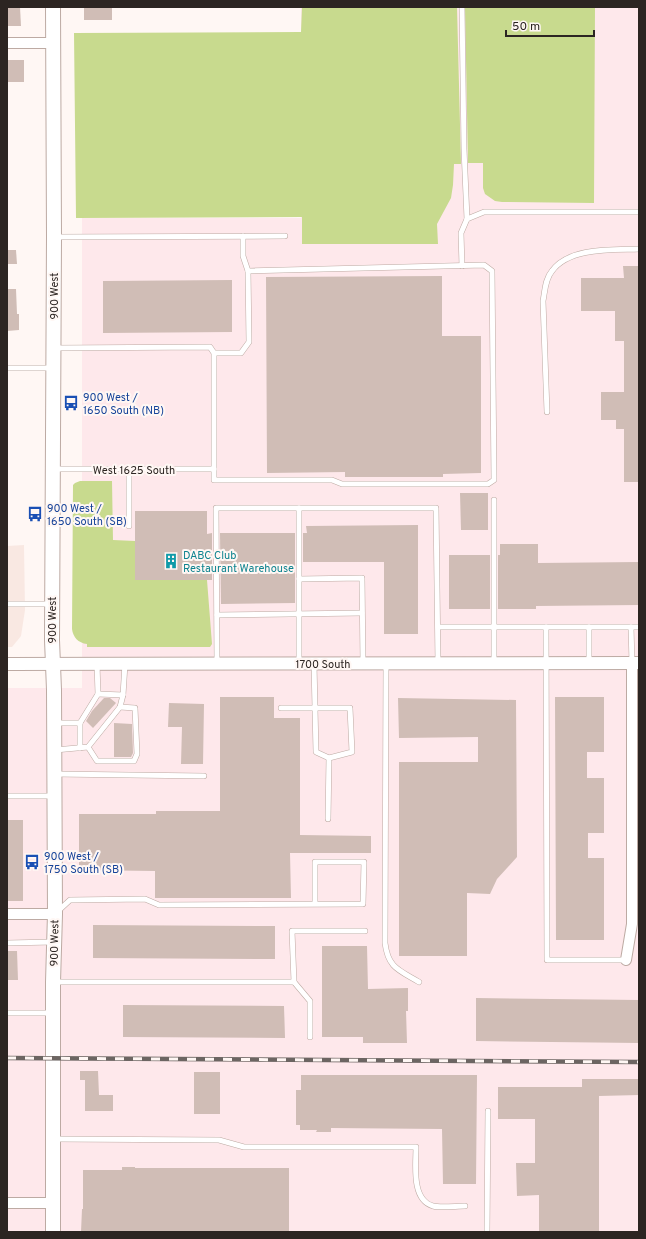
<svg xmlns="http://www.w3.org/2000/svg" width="646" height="1239" font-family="Overpass,sans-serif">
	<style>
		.built { fill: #f9e8e2 }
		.industrial { fill: #fee8eb }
		.green { fill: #c8da8e }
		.building { fill: #d0bdb6 }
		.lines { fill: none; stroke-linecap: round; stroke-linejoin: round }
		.service-casing { stroke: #bdaaa3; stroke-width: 6 }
		.minor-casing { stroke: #bdaaa3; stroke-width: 12 }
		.tertiary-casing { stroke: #bdaaa3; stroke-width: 14 }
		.secondary-casing { stroke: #bdaaa3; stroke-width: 16 }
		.service { stroke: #fff; stroke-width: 5 }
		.minor { stroke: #fff; stroke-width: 10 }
		.tertiary { stroke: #fff; stroke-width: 12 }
		.secondary { stroke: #fff; stroke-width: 14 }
		.rail-casing { stroke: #6c6562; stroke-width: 4.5 }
		.rail { stroke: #fff7f4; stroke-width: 3; stroke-dasharray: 9; stroke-linecap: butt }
		.labels { text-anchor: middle; stroke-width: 4; stroke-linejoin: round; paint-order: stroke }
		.street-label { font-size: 11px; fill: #2c2522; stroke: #fff7f4 }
		.transit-label { font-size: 11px; fill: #164399; stroke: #fff7f4; text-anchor: start }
		.culture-label { font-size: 11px; fill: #0d838f; stroke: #fff7f4; text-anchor: start }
	</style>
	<rect width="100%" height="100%" fill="#fff7f4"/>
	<path class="built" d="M24 545 25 610 21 636 12 647H7V546Z"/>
	<path class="industrial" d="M301 7H639V1232H7V688H82V218H301Z"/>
	<g class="green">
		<path d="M302 7H457L461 164H454L453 185 451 198 437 224 438 244H302V217L76 218 74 33 301 32Z"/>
		<path d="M465 7H595L594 203 502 202 495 201 485 194 483 188V163H468Z"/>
		<path d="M80 481H112L113 540 135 541V580H207L212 644 210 647H87V644C78 643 73 637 72 629L73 485 75 483Z"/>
	</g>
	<g class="building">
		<path d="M7 7H20L21 26H7Z"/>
		<rect x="84" y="7" width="28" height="13"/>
		<rect x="7" y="60" width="17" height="22"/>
		<path d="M7 250H16L17 264H7Z"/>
		<path d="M623 266H639V482H624V429H616V420H601V392H624V341H615V311H581V278H624Z"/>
		<path d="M442 276V336H481V473L443 474V477H345V472L267 473 266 277Z"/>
		<path d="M232 280V332L103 333V281Z"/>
		<path d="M7 289H16L17 314H19V330L7 331Z"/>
		<path d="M460 493H488V530H461Z"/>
		<path d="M135 511H207V534L212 533V580H135Z"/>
		<path d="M418 525V634H384V562H303V533H307L306 526Z"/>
		<path d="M220 533H295V603L221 604Z"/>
		<path d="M500 544H538V563L639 562V605L536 606V609H498V555H500Z"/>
		<rect x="449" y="555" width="41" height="54"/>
		<path d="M220 697H274V718H300V835L371 836V853H290L291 898H155V871L79 870V814H156V811H220Z"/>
		<path d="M555 697H604V752H587V778H604V833H588V858H604V940H556Z"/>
		<path d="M104 698H110L116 703 93 728 86 721 92 711Z"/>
		<path d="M398 698 516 700 517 857 497 879 490 894 467 893V956H399V762H478V737L399 738Z"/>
		<path d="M169 703 204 704 203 764H181L182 727H168Z"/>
		<path d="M114 723 132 724 133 753 131 757H114Z"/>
		<rect x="7" y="820" width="16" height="81"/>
		<path d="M93 925 275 926V959L93 958Z"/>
		<path d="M322 946H367L368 989 408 988V1011H406L407 1043H363V1037H322Z"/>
		<path d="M7 951H17L18 980H7Z"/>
		<path d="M476 998 639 1000V1043L476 1041Z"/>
		<path d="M123 1005 284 1006 285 1038 123 1037Z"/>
		<path d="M80 1071H98L99 1095H113V1111H85V1080H80Z"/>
		<rect x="194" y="1072" width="26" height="42"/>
		<path d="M301 1075H477L476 1184H443L442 1129 331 1128V1132H316L317 1130H300V1125H296V1090H301Z"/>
		<path d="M582 1079H639V1095L599 1096V1232H539V1195L517 1196 516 1163H535V1119H498V1087H582Z"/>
		<path d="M122 1167H135V1168H289V1232H81L82 1209H83V1170H122Z"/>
	</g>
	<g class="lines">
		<defs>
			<g id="service">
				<path d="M462 7 464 149 467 219"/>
				<path d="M243 236V256L248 271"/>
				<path d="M55 237 285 236"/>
				<path d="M462 266 461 233 467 219 484 212H639"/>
				<path d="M54 348 210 347 214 353V480H332L342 484H488L494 480 492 271 484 265 248 271 249 342 241 353H214"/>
				<path d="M7 368H52"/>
				<path d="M547 412 543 301C545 291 545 279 552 271 569 247 613 250 639 249"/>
				<path d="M54 469H214"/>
				<path d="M494 500V662"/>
				<path d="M129 526V470"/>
				<path d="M299 579 362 578 363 663"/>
				<path d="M7 604H52"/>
				<path d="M217 615 362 613"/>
				<path d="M438 627H639"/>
				<path d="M546 627 547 960H626"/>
				<path d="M589 627V662"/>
				<path d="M631 627 632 663"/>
				<path d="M217 663 216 508H436L438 663"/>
				<path d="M299 663V508"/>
				<path d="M314 664 315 708H350L352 752 329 758 328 819"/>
				<path d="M386 664 385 943C388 968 399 970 419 982"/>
				<path d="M98 694 123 695 125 664"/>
				<path d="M281 708H315L316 752 329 758"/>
				<path d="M55 723H80L98 694 97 664"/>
				<path d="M80 723V748"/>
				<path d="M88 747 97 761H134L137 754 135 708 120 707"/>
				<path d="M55 750 88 747 120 707 123 695"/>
				<path d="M55 774 204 776"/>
				<path d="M7 796H53"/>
				<path d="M57 912 70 900 145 899 159 905 363 904 364 862H315V904"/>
				<path d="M7 943 53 942"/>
				<path d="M54 982H294L292 931H365"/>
				<path d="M294 982 310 1001V1037"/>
				<path d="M7 1013H52"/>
				<path d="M54 1139 219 1140 244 1147H416C416 1164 411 1200 433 1206 441 1208 456 1206 465 1206"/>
				<path d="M487 1232 488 1111"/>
			</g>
			<g id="minor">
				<path d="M7 43H54"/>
				<path d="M7 914H55"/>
				<path d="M626 960 632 924V663"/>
				<path d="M7 1203H53"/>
			</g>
			<path id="tertiary" d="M7 664 639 663"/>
			<path id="secondary" d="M53 1232V982L55 914 54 690 52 640 54 237 53 7"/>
		</defs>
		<use href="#service" class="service-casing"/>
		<use href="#minor" class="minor-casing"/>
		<use href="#tertiary" class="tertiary-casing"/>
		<use href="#secondary" class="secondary-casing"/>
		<use href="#service" class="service"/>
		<use href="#minor" class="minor"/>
		<use href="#tertiary" class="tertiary"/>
		<use href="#secondary" class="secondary"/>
		<defs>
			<path id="rail" d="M7 1058 639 1062"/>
		</defs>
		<use href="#rail" class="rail-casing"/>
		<use href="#rail" class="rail"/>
	</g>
	<defs>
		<symbol id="bus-bare" viewBox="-9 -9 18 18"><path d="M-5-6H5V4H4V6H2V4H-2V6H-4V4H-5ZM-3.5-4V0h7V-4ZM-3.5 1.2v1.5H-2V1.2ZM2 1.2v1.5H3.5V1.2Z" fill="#1a4fb4" stroke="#fff7f4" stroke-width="2.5" paint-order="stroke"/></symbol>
		<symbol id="building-bare" viewBox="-9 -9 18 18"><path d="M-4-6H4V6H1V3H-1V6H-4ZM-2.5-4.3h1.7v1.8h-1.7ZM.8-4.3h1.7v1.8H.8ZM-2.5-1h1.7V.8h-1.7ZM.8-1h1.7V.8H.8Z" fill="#0f9aa8" stroke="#fff7f4" stroke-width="2.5" paint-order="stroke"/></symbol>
	</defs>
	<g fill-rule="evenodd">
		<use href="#bus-bare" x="60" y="392" width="22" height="22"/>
		<use href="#bus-bare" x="24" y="503" width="22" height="22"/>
		<use href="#building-bare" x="160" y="550" width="22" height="22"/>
		<use href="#bus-bare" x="21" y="851" width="22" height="22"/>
	</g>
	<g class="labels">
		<g class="street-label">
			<text transform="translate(54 296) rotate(-90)" y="4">900 West</text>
			<text x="134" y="474">West 1625 South</text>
			<text transform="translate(52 620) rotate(-90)" y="4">900 West</text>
			<text x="323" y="668">1700 South</text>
			<text transform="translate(54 943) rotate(-89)" y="4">900 West</text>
		</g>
		<g class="transit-label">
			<text x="83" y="401">900 West /<tspan x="83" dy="13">1650 South (NB)</tspan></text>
			<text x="47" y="512">900 West /<tspan x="47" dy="13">1650 South (SB)</tspan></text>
			<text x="44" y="860">900 West /<tspan x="44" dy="13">1750 South (SB)</tspan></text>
		</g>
		<g class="culture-label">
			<text x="183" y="559">DABC Club<tspan x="183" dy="13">Restaurant Warehouse</tspan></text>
		</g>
	</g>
	<rect width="646" height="1239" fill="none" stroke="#2c2522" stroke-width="16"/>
	<path d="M506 30v6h88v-6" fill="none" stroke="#2c2522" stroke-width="2"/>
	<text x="512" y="30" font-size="12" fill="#2c2522" stroke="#fff7f4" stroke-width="3" paint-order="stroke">50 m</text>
</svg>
